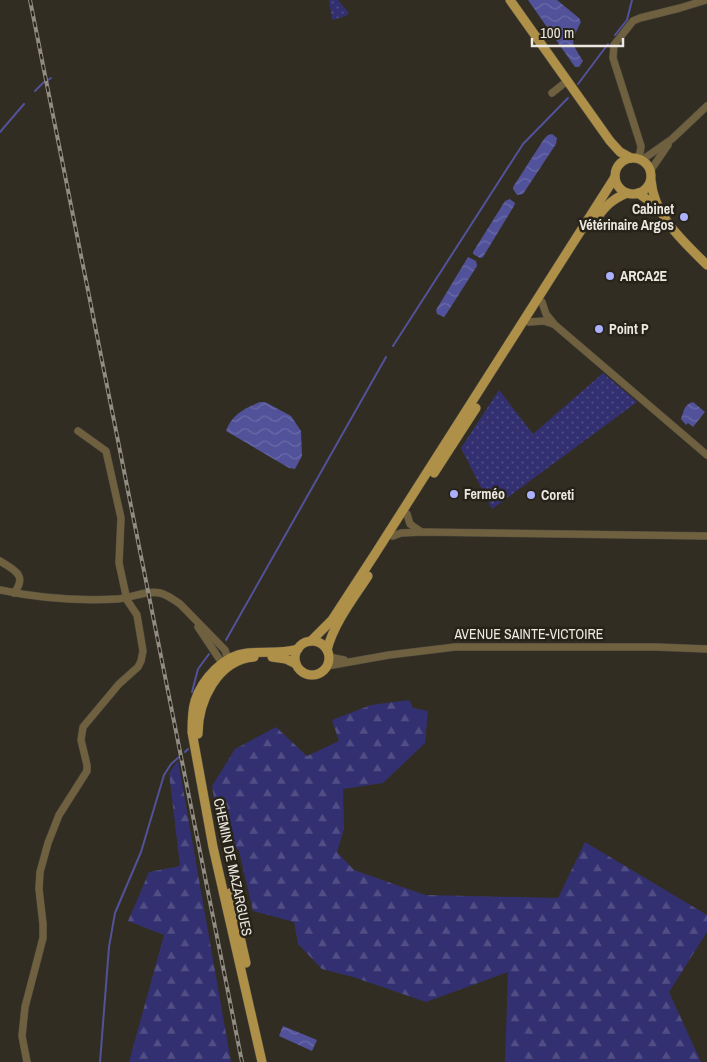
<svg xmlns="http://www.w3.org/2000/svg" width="707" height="1062" font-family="'Archivo Narrow',sans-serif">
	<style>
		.grass { fill: url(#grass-dots) }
		.forest { fill: url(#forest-firs) }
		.water { fill: url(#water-waves) }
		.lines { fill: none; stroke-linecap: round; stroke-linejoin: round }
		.stream { stroke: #51529a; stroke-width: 2 }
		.minor-casing { stroke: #504b41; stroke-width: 8 }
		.major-casing { stroke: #504b41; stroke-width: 10 }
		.minor { stroke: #6f603f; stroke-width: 7 }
		.major { stroke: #af9049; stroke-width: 9 }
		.rail-casing { stroke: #908c83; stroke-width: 4 }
		.rail { stroke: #282318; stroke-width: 2; stroke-dasharray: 5.5; stroke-linecap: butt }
		.poi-dot { fill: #aab0fb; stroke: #282318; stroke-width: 2 }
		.labels { text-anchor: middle; stroke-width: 5; stroke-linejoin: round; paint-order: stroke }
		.poi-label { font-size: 14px; font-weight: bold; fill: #ece9e2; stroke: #282318; text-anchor: start }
		.street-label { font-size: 14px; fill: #ece9e2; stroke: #282318 }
	</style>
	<defs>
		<pattern id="grass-dots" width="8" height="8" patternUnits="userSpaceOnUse" patternTransform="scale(1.25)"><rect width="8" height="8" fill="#323070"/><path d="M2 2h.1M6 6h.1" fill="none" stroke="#504e84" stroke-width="1.8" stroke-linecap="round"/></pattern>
		<pattern id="forest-firs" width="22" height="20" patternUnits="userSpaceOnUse" patternTransform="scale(1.25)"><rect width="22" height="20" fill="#323070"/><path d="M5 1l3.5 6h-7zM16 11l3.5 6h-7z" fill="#504e84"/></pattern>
		<pattern id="water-waves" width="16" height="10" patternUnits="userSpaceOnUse" patternTransform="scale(1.25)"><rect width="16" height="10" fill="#51529a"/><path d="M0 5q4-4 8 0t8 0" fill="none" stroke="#6a6ba8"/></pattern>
	</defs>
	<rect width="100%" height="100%" fill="#322d22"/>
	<g class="grass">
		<path d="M329 0H338L349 13 346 16 332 20Z"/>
		<path d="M603 373 637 402 492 509 461 448 499 390 533 434Z"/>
	</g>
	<g class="forest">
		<path d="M409 700 413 708 428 711 425 743 383 783 343 789 344 829 337 852 354 870 425 895 558 898 585 842 707 915V932L669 992 701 1062H505L508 972 426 1002 353 977 322 969 298 944 294 922 253 911 239 851 219 826 212 786 235 749 276 727 307 756 339 741 332 720 371 705Z"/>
		<path d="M178 760 231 1062H129L164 935 128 921 149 872 180 866 169 773Z"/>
	</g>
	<g class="water">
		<path d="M528 0H557L579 18 581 22C570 44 571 41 583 61L579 67H575Z"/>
		<path d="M552 134 557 138 556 144 523 194 517 195 513 189V187L544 139 548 135Z"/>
		<path d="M510 199 515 203 514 206 483 257 480 258 473 254V252L505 201Z"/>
		<path d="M468 257 476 261 477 266 447 313 444 317 437 314 436 310Z"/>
		<path d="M260 402H265L291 416 301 431 302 456 295 469 289 468 226 431C231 415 245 408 260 402Z"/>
		<path d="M693 402 705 412 693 427 688 423 686 425 681 419C684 411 684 404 693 402Z"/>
		<path d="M283 1026 317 1040 312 1051 279 1036Z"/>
	</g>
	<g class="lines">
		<g class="stream">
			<path d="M615 35 627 20 632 0"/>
			<path d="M48 80 51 78"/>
			<path d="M578 84 608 44"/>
			<path d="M35 91 44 82"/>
			<path d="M0 132 24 104"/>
			<path d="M393 346 523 144 568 98"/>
			<path d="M226 640 386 357"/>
			<path d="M192 692 198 669 209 654"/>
			<path d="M185 752 188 749"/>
			<path d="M100 1062 109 947 115 913 141 852 164 775 171 764 179 757"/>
		</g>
		<defs>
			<g id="minor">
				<path d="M552 93 567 81"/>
				<path d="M637 158 640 153 641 146 613 58 614 45 633 21 640 18 680 8 706 0"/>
				<path d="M642 160 672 139 707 106"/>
				<path d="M650 171 668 145"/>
				<path d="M542 302 546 314 555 325 707 455"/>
				<path d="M529 322 544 321 553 324"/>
				<path d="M407 514 410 524 420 531"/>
				<path d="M393 536 401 533 423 532 707 536"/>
				<path d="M0 561C14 570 28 575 14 593"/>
				<path d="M0 590C37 598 81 601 118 599 132 598 146 590 160 593 168 595 174 600 180 604L225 650 229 663"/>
				<path d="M198 627 224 666"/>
				<path d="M329 657 344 660"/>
				<path d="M327 666 389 655 455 647H656L707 649"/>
				<path d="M27 1062 22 1036 25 1007 43 938V924L39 889 40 872 48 843 59 815 87 771V765L81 740 83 727 119 684 138 667 141 661 143 651 137 615 127 600 119 563 121 518 106 451 78 431"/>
			</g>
			<g id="major">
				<path d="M510 0 610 141 620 152 631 158"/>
				<circle cx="633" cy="176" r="18"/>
				<path d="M651 180C654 216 682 240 707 265"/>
				<path d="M638 193 648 200 655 211"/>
				<path d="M597 218C606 205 613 199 627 193"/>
				<path d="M434 473 476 408"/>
				<path d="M311 641 332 620 375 554 615 177"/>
				<circle cx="312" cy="658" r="17"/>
				<path d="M327 650C334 623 353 599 368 576"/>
				<path d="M272 657 286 659 296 664"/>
				<path d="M198 734C198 702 217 660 254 657"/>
				<path d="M230 893 246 963"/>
				<path d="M262 1062 213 847 192 732C192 722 192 711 195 701 202 679 224 655 247 653 265 651 280 654 298 649"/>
			</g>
		</defs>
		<use href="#minor" class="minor-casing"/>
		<use href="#major" class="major-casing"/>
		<use href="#minor" class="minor"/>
		<use href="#major" class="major"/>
		<defs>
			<path id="rail" d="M30 0 242 1062"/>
		</defs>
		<use href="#rail" class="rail-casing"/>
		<use href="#rail" class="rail"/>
	</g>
	<g class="poi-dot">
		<circle cx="684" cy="217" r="5"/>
		<circle cx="610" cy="276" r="5"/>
		<circle cx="599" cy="329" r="5"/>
		<circle cx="454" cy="494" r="5"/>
		<circle cx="531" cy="495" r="5"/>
	</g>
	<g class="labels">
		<g class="poi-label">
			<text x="674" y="214" text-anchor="end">Cabinet<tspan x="674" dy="16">Vétérinaire Argos</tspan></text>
			<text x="620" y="281">ARCA2E</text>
			<text x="609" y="334">Point P</text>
			<text x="464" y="499">Ferméo</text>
			<text x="541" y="500">Coreti</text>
		</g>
		<g class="street-label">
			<text x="529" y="639">AVENUE SAINTE-VICTOIRE</text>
			<text transform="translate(233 867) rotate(78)" y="5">CHEMIN DE MAZARGUES</text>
		</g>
	</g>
	<path d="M532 38v8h91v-8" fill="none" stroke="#ece9e2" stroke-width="2.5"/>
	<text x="540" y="38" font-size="15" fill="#ece9e2" stroke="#282318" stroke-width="4" paint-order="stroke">100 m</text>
</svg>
